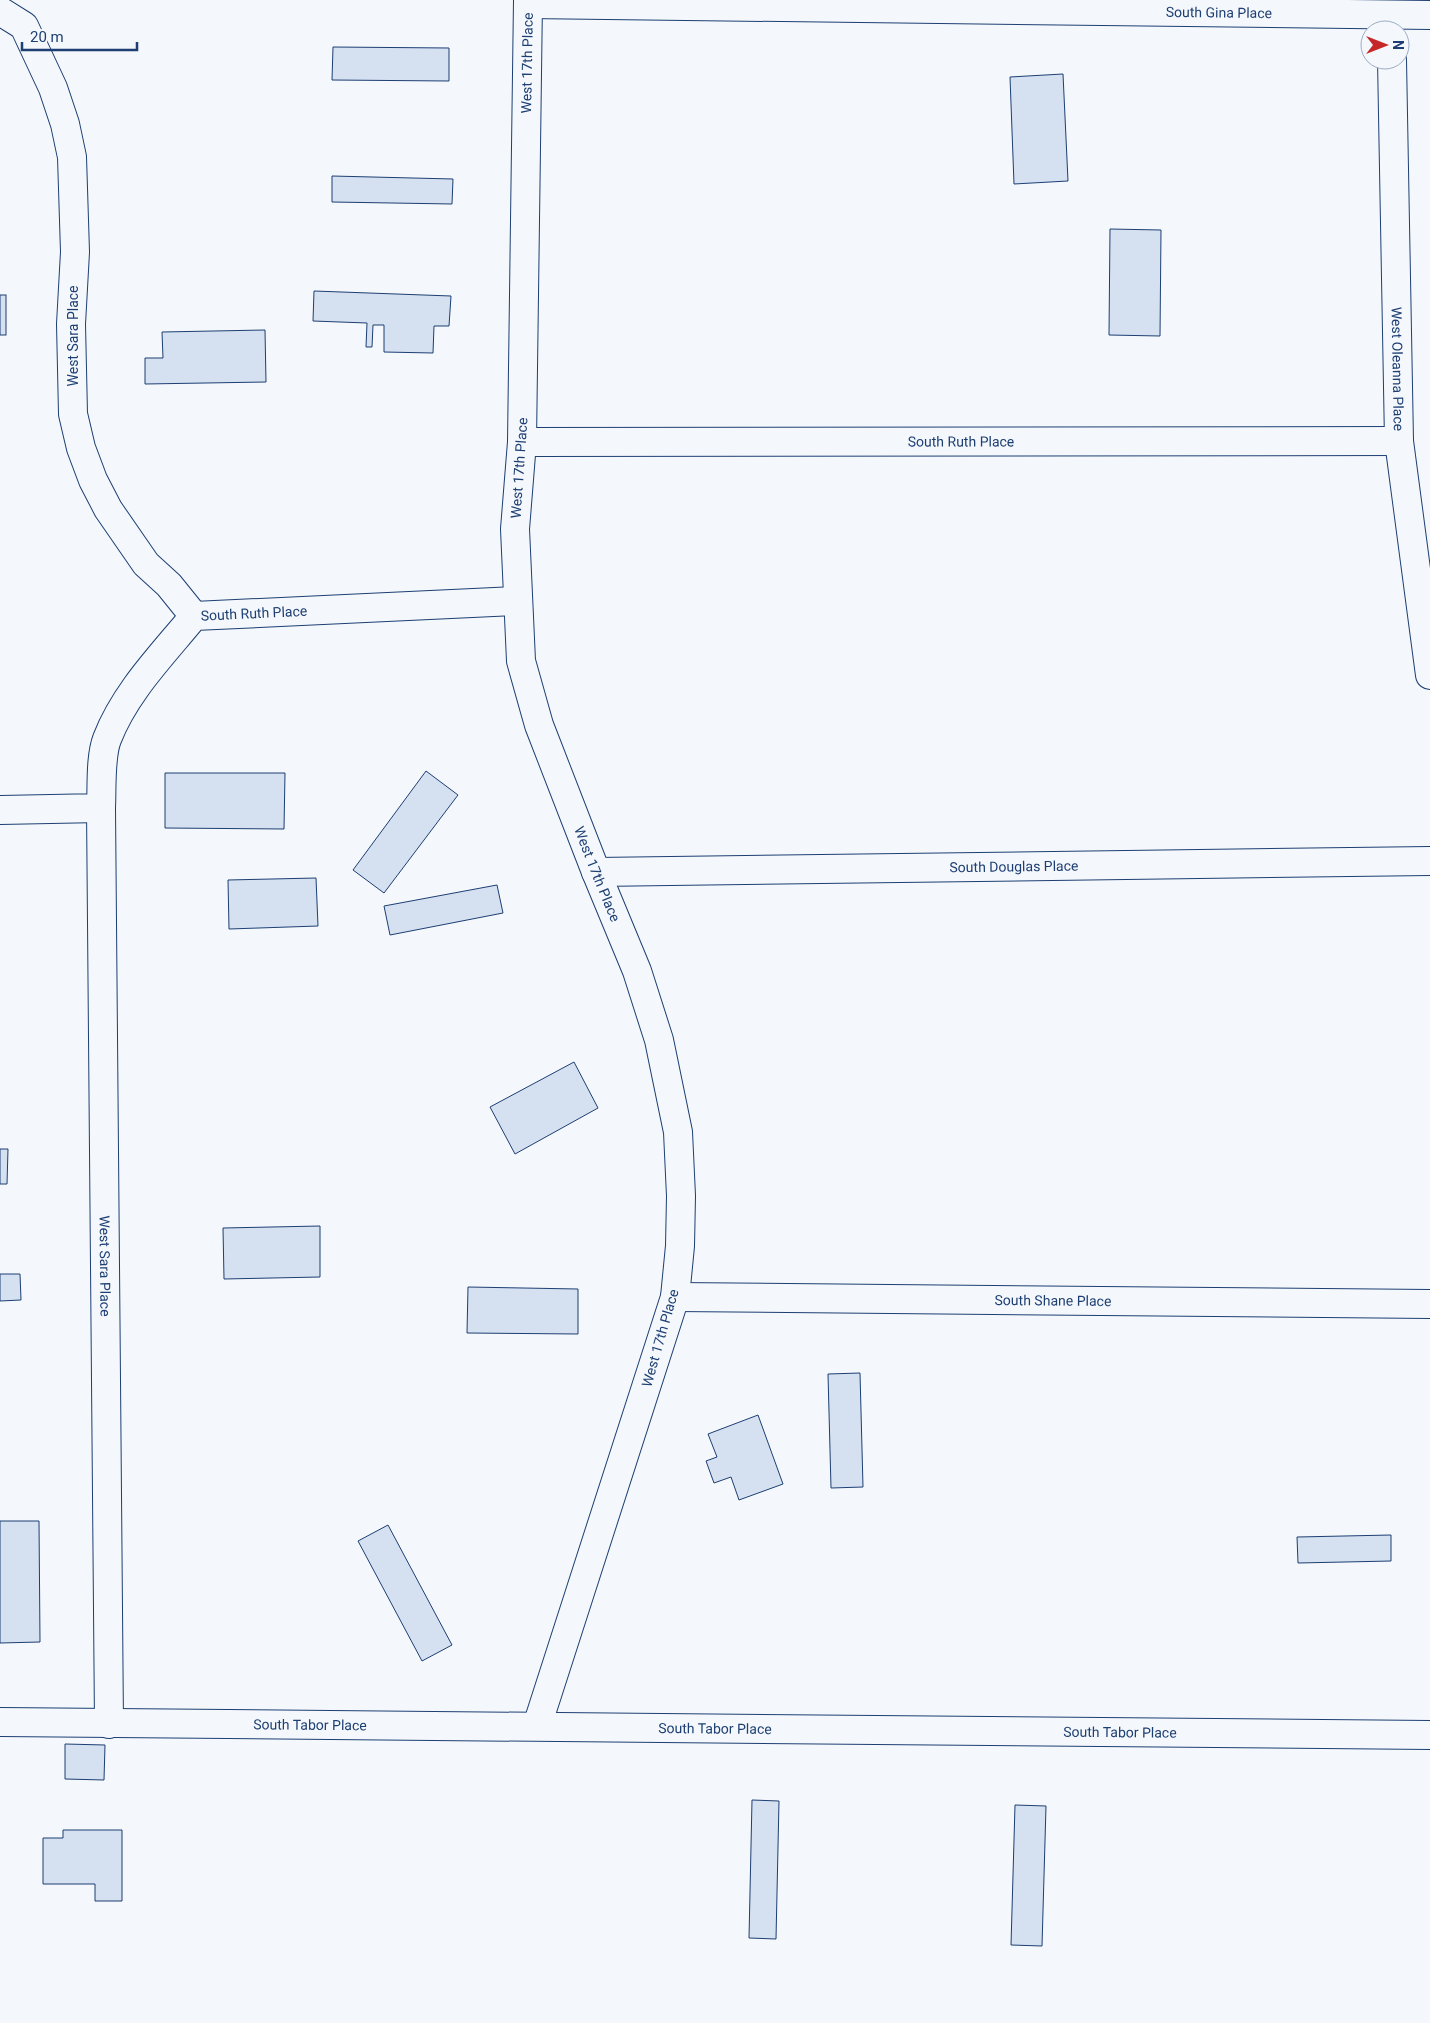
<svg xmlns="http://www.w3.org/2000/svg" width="1430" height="2023" font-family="Roboto,sans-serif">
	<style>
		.building { fill: #d5e0f0; stroke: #1d3f73 }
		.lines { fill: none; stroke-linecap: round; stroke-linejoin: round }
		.minor-casing { stroke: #1d3f73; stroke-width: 30 }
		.minor { stroke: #f4f7fb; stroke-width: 28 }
		.labels { text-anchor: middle; stroke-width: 4; stroke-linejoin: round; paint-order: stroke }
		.street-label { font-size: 14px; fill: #1d3f73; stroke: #f4f7fb }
	</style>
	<rect width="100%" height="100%" fill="#f4f7fb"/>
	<g class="building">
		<path d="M333 47 449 48V81L332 80Z"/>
		<path d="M1063 74 1068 181 1014 184 1010 77Z"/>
		<path d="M332 176 453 179 452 204 332 202Z"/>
		<path d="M1110 229 1161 230 1160 336 1109 335Z"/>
		<path d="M314 291 451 296 449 326H434L433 353 384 352V325H373L372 347H366L367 323 313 321Z"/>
		<rect x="0" y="295" width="6" height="40"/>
		<path d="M265 330 266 382 145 384V358H163L162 332Z"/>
		<path d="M426 771 458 795 384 893 353 870Z"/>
		<path d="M165 773H285L284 829 165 828Z"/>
		<path d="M316 878 318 926 229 929 228 880Z"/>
		<path d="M497 885 503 913 390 935 384 906Z"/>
		<path d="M574 1062 598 1108 515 1154 490 1107Z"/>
		<path d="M0 1149H8L7 1184H0Z"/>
		<path d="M320 1226V1277L224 1279 223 1228Z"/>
		<path d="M0 1274H20L21 1300 0 1301Z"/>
		<path d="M468 1287 578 1289V1334L467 1333Z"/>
		<path d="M860 1373 863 1487 831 1488 828 1374Z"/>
		<path d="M758 1415 783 1484 739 1500 731 1477 714 1483 706 1461 717 1457 708 1434Z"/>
		<path d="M0 1521H39L40 1642 0 1643Z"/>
		<path d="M388 1525 452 1645 422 1661 358 1541Z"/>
		<path d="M1391 1535V1561L1298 1563 1297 1537Z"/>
		<path d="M65 1744 105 1745 104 1780 65 1779Z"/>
		<path d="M752 1800 779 1801 776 1939 749 1938Z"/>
		<path d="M1015 1805 1046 1806 1042 1946 1011 1945Z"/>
		<path d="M63 1830H122V1901H95V1884H43V1838H63Z"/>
	</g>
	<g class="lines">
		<defs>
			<g id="minor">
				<path id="s1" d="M528 0 522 442 515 529 521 661 539 725 596 872 637 971 659 1040 678 1132 681 1196 680 1246 675 1297 537 1726"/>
				<path id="s2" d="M528 4 1430 15"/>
				<path d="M0 11 24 26 53 88 65 124 72 157 75 252 71 324 73 414 81 448 93 480 108 509 146 564 169 585 194 616"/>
				<path id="s3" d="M1392 60 1399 441 1430 675"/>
				<path id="s4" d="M522 442 1399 441"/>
				<path id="s5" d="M101 808 109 1724"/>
				<path id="s6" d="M0 810 101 808C102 789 100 757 107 739 125 692 163 654 194 616L517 601"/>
				<path id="s7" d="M596 872 1430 861"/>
				<path id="s8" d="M675 1297 1430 1304"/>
				<path id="s9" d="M0 1722 1430 1735"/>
			</g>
		</defs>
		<use href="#minor" class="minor-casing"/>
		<use href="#minor" class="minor"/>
	</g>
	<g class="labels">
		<g class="street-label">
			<text dy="5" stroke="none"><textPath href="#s2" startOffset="691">South Gina Place</textPath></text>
			<text transform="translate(527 63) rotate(-89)" y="5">West 17th Place</text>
			<text transform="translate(73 336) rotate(-90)" y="5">West Sara Place</text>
			<text dy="5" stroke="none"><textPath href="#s3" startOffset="309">West Oleanna Place</textPath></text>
			<text dy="5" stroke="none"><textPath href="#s4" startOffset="439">South Ruth Place</textPath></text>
			<text transform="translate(519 468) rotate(-86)" y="5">West 17th Place</text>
			<text dy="5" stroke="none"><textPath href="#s6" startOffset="382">South Ruth Place</textPath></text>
			<text dy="5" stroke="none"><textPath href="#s7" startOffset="418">South Douglas Place</textPath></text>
			<text dy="5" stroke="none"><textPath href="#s1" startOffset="888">West 17th Place</textPath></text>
			<text dy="5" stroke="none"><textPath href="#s5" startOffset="458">West Sara Place</textPath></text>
			<text dy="5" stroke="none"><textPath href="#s8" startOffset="378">South Shane Place</textPath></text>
			<text transform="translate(660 1338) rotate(-74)" y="5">West 17th Place</text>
			<text dy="5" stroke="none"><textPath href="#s9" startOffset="310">South Tabor Place</textPath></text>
			<text dy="5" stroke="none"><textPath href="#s9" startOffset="715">South Tabor Place</textPath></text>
			<text dy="5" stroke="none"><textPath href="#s9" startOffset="1120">South Tabor Place</textPath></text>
		</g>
	</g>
	<g transform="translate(1385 45) rotate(90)"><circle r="24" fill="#f4f7fb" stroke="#9eadc5"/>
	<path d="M0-4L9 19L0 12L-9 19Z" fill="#c62828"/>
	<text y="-8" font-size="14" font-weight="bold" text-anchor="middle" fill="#1d3f73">N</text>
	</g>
	<path d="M22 42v8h115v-8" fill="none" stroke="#1d3f73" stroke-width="2.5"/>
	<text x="30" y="42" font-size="15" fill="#1d3f73" stroke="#f4f7fb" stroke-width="4" paint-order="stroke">20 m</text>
</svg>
